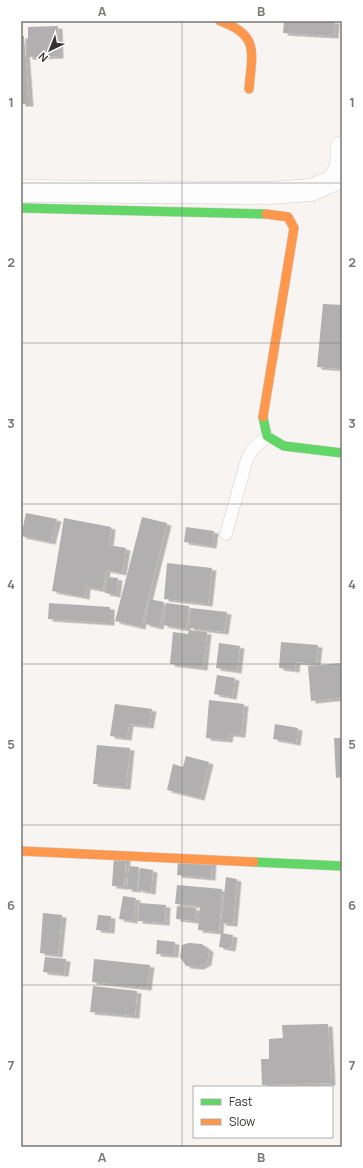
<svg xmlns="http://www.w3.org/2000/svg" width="363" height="1168" font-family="Manrope,sans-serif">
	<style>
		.building { fill: #b2afb0; filter: url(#shadow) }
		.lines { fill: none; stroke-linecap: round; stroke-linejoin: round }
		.lane-casing { stroke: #d0cecb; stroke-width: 13 }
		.street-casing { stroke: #d0cecb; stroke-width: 23 }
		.fast-casing { stroke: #d0cecb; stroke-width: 10 }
		.slow-casing { stroke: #d0cecb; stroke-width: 10 }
		.lane { stroke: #fefdfd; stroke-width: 12 }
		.street { stroke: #fefdfd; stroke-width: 22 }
		.fast { stroke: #63d668; stroke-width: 9 }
		.slow { stroke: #ff974d; stroke-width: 9 }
		.grid { fill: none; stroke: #797774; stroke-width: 1; stroke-opacity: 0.55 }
		.neatline { fill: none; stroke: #797774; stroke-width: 1.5 }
		.grid-label { font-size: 13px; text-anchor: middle; font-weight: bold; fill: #797774 }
	</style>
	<defs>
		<filter id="shadow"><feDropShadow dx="4.5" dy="2.5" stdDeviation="0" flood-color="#0004"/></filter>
	</defs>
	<rect width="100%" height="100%" fill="#f8f4f1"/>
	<g class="building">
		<path d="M284 21H335L334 36 283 33Z"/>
		<path d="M58 26 59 56 28 57V27Z"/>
		<path d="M21 36H24L29 104H21Z"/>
		<path d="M323 304 342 305V369L317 367Z"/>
		<path d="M26 513 57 519 51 542 21 536Z"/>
		<path d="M142 517 167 523 141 627 115 621Z"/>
		<path d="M64 518 111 527 109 545 126 548 122 573 106 570 103 590 86 587 85 597 52 591Z"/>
		<path d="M186 527 214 531 212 546 184 542Z"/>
		<path d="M167 563 212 568 208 604 164 599Z"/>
		<path d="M108 577 118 578 116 595 105 593Z"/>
		<path d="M149 599 164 602 159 627 145 624Z"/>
		<path d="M49 603 110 607V623L48 619Z"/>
		<path d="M166 603 189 606 186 629 163 625Z"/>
		<path d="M191 608 227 612 224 632 189 628Z"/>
		<path d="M189 630 207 632 203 668 170 664 173 632 188 634Z"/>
		<path d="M281 642 318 645 316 664 296 662 295 670 279 668Z"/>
		<path d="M219 643 240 646 237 671 216 668Z"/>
		<path d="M342 663V698L311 701 308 666Z"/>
		<path d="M217 675 235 678 232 697 214 694Z"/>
		<path d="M209 700 244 704 241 735 229 734 228 740 206 738Z"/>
		<path d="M115 704 152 709 149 726 129 724 127 738 110 736Z"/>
		<path d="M275 724 298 728 296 743 273 739Z"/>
		<path d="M334 738H342V777L336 778Z"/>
		<path d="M97 745 130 748 126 787 93 784Z"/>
		<path d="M186 756 209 762 200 798 167 790 173 764 183 767Z"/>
		<path d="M114 856 126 857 124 887 112 886Z"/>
		<path d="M178 859 212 862 211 878 177 875Z"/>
		<path d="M129 866 139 867 137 890 127 889Z"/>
		<path d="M140 868 153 870 151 892 138 890Z"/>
		<path d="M226 877 237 879 233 924 221 923Z"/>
		<path d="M177 885 222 889 219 932 198 930 200 906 175 904Z"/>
		<path d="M123 896 136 898 133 921 119 919Z"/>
		<path d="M139 903 166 905 165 923 138 921Z"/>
		<path d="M177 906 196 908 195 921 176 919Z"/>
		<path d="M43 913 62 915 58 955 40 953Z"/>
		<path d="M98 915 111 916 110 931 96 930Z"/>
		<path d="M221 933 233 935 231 949 219 947Z"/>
		<path d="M157 940 175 942 174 955 156 954Z"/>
		<path d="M189 943 202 944 209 950 207 963 199 967 186 966 180 957 182 945Z"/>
		<path d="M45 957 66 959 64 974 43 972Z"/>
		<path d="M94 959 150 965 147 988 92 982Z"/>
		<path d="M93 986 137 991 135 1016 90 1012Z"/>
		<path d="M328 1024 331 1083 262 1085 261 1059H269V1039L283 1038 282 1025Z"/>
	</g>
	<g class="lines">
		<defs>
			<path id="lane" d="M226 534 247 459 252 450 267 436"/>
			<path id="street" d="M21 191 270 193 311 190 332 181 341 168 342 147"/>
			<g id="fast">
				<path d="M21 208 266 214"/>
				<path d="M263 417 267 436 284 446 342 453"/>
				<path d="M254 862 342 866"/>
			</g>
			<g id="slow">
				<path d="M220 21C260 35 252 53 249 89"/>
				<path d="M263 417 294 228 288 217 266 214"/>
				<path d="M21 851 254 862"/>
			</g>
		</defs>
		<use href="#lane" class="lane-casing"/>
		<use href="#street" class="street-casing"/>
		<use href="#fast" class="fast-casing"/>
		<use href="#slow" class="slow-casing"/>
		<use href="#lane" class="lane"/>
		<use href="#street" class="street"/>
		<use href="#fast" class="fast"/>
		<use href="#slow" class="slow"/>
	</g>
	<path class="grid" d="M182 21V1147M21 183H342M21 343H342M21 504H342M21 664H342M21 825H342M21 985H342"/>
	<rect width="363" height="1168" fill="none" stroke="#ffffff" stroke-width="44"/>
	<rect x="193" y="1086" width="140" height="52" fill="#ffffff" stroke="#aeadac"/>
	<rect x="201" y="1099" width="20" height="6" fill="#63d668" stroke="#aeadac"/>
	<text x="229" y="1106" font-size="12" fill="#353330">Fast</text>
	<rect x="201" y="1119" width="20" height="6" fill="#ff974d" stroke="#aeadac"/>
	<text x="229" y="1126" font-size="12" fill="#353330">Slow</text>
	<g transform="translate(50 50) rotate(223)" stroke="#ffffff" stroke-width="3" paint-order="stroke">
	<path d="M0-3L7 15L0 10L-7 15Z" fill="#353330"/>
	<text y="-6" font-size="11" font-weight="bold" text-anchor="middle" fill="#353330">N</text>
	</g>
	<rect x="22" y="22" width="319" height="1124" class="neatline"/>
	<g class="grid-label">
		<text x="102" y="16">A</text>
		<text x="261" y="16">B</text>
		<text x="11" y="107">1</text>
		<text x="352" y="107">1</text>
		<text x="11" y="267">2</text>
		<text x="352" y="267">2</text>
		<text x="11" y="428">3</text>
		<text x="352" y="428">3</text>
		<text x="11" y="589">4</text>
		<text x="352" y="589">4</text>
		<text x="11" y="749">5</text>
		<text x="352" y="749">5</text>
		<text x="11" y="910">6</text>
		<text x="352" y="910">6</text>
		<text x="11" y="1070">7</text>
		<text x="352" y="1070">7</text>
		<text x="102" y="1162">A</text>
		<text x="261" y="1162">B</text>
	</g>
</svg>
